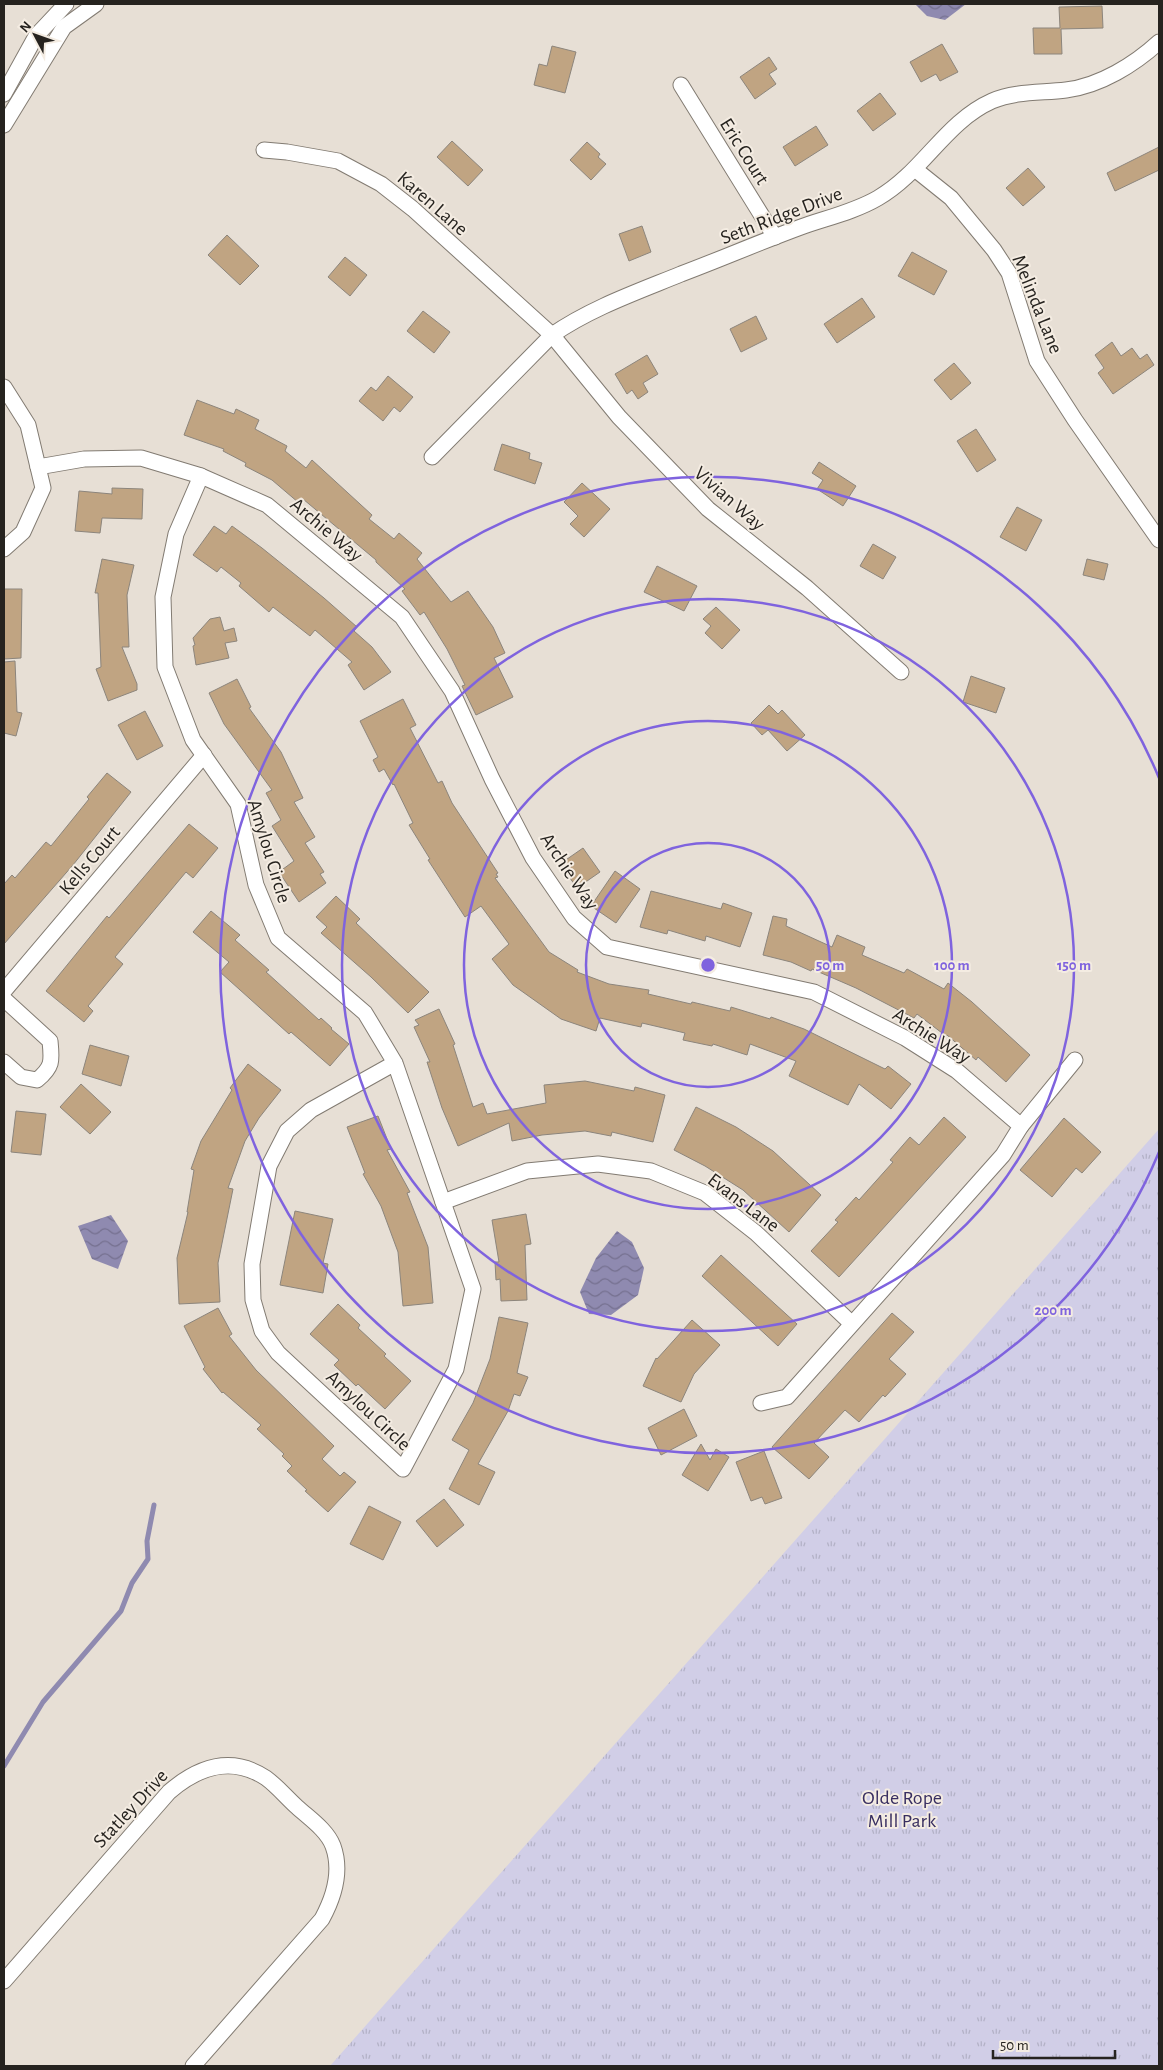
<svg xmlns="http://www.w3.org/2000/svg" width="1163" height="2070" font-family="'Alegreya Sans',sans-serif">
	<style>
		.park { fill: url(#park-tufts) }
		.water { fill: url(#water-waves) }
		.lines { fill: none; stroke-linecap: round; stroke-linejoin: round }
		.stream { stroke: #8f8ab0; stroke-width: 5 }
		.building { fill: #c0a482; stroke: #8c857c }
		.minor-casing { stroke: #827b72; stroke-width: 17 }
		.minor { stroke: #fff; stroke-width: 15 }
		.ring { fill: none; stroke: #7f63de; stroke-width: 2.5 }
		.labels { text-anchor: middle; stroke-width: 4; stroke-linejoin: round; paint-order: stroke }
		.street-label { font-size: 20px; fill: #26231f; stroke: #f4ece2 }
		.park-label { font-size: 20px; fill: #382e61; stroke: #f4ece2 }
		.centre { fill: #7f63de; stroke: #f4ece2; stroke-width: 2.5 }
		.ring-label { font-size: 15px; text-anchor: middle; font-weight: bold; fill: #7f63de; stroke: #f4ece2; stroke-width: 4; stroke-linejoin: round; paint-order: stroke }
	</style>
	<defs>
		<pattern id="park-tufts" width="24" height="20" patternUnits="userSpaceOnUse" patternTransform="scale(1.25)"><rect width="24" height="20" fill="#d1cee7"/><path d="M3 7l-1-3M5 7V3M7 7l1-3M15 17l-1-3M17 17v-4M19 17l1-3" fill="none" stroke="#b3b1c6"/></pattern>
		<pattern id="water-waves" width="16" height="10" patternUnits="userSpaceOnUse" patternTransform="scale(1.25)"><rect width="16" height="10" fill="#8f8ab0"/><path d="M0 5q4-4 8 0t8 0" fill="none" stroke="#75708f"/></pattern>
	</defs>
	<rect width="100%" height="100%" fill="#e7dfd5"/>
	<path class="park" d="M1159 1129V2066H330Z"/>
	<g class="water">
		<path d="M915 4H914H966L945 20 927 16Z"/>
		<path d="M111 1215 128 1241 118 1269 92 1259 78 1226Z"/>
		<path d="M617 1231 632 1242 644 1268 638 1295 611 1315 589 1314 580 1292 596 1258Z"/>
	</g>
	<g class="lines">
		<path class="stream" d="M4 1766 43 1702 121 1611 132 1583 148 1559 147 1541 154 1505"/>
	</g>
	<g class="building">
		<path d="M1102 6 1103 28 1061 29 1062 54H1034L1033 28H1060L1059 7Z"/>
		<path d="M942 44 958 72 940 81 936 74 921 82 910 62Z"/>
		<path d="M552 46 576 52 565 93 534 85 539 64 547 66Z"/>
		<path d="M769 57 777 69 769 74 776 84 755 99 740 77Z"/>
		<path d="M880 93 896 114 873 131 857 111Z"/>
		<path d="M816 126 828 145 795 166 783 147Z"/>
		<path d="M452 141 483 170 468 186 437 157Z"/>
		<path d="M587 142 600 154 598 157 606 164 591 180 570 160Z"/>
		<path d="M1159 147V170L1115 191 1107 173Z"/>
		<path d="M1028 168 1045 187 1023 206 1006 188Z"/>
		<path d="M642 226 651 252 629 261 619 234Z"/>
		<path d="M227 235 259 266 240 285 208 255Z"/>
		<path d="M912 252 947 271 934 295 898 276Z"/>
		<path d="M345 257 367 275 350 296 328 277Z"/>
		<path d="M862 298 875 317 837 343 824 324Z"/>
		<path d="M423 311 450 332 434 353 407 331Z"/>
		<path d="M756 316 767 339 741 352 730 329Z"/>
		<path d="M1112 342 1121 356 1132 348 1140 359 1147 354 1154 365 1113 394 1098 373 1104 368 1095 355Z"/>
		<path d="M647 355 658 374 643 383 648 392 638 399 632 390 627 394 615 374Z"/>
		<path d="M954 363 971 383 951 400 934 380Z"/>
		<path d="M388 376 413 397 400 412 394 407 383 421 359 401 371 387 376 391Z"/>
		<path d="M197 400 234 414 236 409 259 420 255 429 287 446 285 451 306 468 312 460 372 515 369 519 394 539 399 533 422 553 417 559 451 602 468 591 493 627 505 653 494 658 513 697 476 715 462 686 465 685 447 649 424 612 420 615 402 591 405 589 376 562V560L303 499 299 503 272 480 245 466 246 463 223 451 224 449 184 435Z"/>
		<path d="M976 429 996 460 977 472 957 441Z"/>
		<path d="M502 444 530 453 529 459 542 463 535 484 494 470Z"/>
		<path d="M819 462 856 486 843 506 817 489 823 480 812 473Z"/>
		<path d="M582 483 610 509 584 537 570 524 578 516 564 502Z"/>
		<path d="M112 488 143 489 142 519 102 518 100 533 75 531 79 491 112 494Z"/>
		<path d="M1017 507 1042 520 1026 551 1000 537Z"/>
		<path d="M214 526 226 534 232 526 262 548 324 598 357 627 354 631 372 647 391 672 364 690 348 665 352 662 315 630 310 636 273 607 269 612 239 586 241 583 221 567 217 572 193 555Z"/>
		<path d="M873 544 896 557 883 579 860 566Z"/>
		<path d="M102 559 134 565 127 595 129 647H122L137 684V690L108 701 96 669 101 667 98 593H95Z"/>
		<path d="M1087 559 1108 564 1104 580 1083 575Z"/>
		<path d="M657 566 697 586 684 611 644 592Z"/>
		<path d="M4 589H22L21 658 4 659Z"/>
		<path d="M716 607 740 630 722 649 705 633 711 626 703 619Z"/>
		<path d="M220 617 224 631 234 628 237 641 225 643 229 658 196 665 193 646 195 645 193 638 210 619Z"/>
		<path d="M15 661 17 712 22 713 16 736 4 733V662Z"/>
		<path d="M971 676 1005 688 996 713 963 702Z"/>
		<path d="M237 679 251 707 249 708 281 752 303 798 294 802 315 837 305 843 324 872 320 874 326 883 299 902 279 872 294 861 272 826 281 820 266 793 272 790 224 724 209 693Z"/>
		<path d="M403 699 416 725 410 728 438 783 442 781 452 803 498 873 496 874 498 877 495 878 549 952 578 970 577 972 609 984 649 990 648 994 691 1004 692 1002 730 1011 731 1007 770 1019 771 1017 804 1029 885 1069 888 1066 911 1084 891 1109 859 1084 848 1105 789 1076 796 1061 750 1044 747 1055 713 1044 712 1046 683 1040 685 1033 642 1023 641 1027 600 1018 596 1031 561 1019 513 985 492 959 509 944 481 906 465 917 428 860 430 859 409 825 413 823 394 784 393 785 384 769 379 772 373 760 378 757 360 721Z"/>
		<path d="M769 705 778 714 782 710 805 735 787 751 768 730 762 735 751 723Z"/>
		<path d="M145 711 163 746 137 760 118 725Z"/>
		<path d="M107 773 131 792 73 865 4 944V884L12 875 15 878 46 842 51 846 89 799 87 797Z"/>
		<path d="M189 824 218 848 193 878 186 872 115 957 123 964 88 1006 93 1011 84 1022 46 991 107 916 109 918Z"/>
		<path d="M583 848 600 872 577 888 560 864Z"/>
		<path d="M615 871 640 889 616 923 591 906Z"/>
		<path d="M651 891 721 909 723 903 752 913 740 947 706 936 705 941 668 930 667 934 640 927Z"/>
		<path d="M336 896 360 919 356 923 429 992 408 1013 371 977 321 933 327 927 316 917Z"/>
		<path d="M211 911 240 935 235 940 269 970 266 972 319 1020 321 1018 332 1028 331 1029 349 1044 330 1066 291 1032 289 1034 220 972 229 962 193 932Z"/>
		<path d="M773 916 787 919 786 926 832 947 837 935 865 947 862 955 904 973 907 969 944 989 948 983 972 1002 1030 1055 1006 1082 978 1057 976 1060 947 1035 946 1036 917 1014 914 1018 856 988 812 969 811 971 791 962 763 955Z"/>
		<path d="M439 1009 455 1044 453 1045 473 1107 483 1103 487 1114 546 1103 544 1085 585 1081 634 1091 635 1087 665 1095 653 1142 612 1132 611 1136 585 1131 542 1135 512 1141 509 1123 458 1146 442 1108 427 1062H430L414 1027 419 1025 415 1020Z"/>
		<path d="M90 1045 129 1056 121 1086 82 1074Z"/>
		<path d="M248 1064 281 1090 259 1118 245 1141 228 1188 233 1189 218 1263 220 1302 179 1304 177 1258 188 1212H187L194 1170 191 1169 201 1141 232 1090 230 1088Z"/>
		<path d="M81 1084 111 1112 90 1134 60 1107Z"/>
		<path d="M696 1107 736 1127 773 1151 821 1195 789 1232 743 1190 705 1166 674 1150Z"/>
		<path d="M16 1111 46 1114 41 1155 11 1152Z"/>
		<path d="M378 1116 391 1149 387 1150 410 1192 407 1193 428 1247 433 1303 403 1306 398 1252 381 1206 363 1174 365 1173 347 1127Z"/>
		<path d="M944 1117 966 1137 839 1277 811 1251 838 1222 835 1220 856 1197 859 1200 893 1162 890 1160 910 1137 919 1145Z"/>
		<path d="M1064 1118 1101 1152 1082 1173 1076 1168 1052 1197 1020 1170Z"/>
		<path d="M295 1211 333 1219 323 1263 328 1264 323 1293 280 1285Z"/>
		<path d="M526 1214 531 1244 525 1245 527 1300 501 1301 500 1279 496 1280 495 1262H499L492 1220Z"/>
		<path d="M721 1255 797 1324 778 1346 702 1276Z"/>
		<path d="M338 1304 360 1325 358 1328 386 1354 384 1356 411 1381 385 1409 358 1384 356 1386 334 1365 339 1360 310 1334Z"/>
		<path d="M218 1308 232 1334 229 1336 256 1370 334 1446 322 1459 340 1476 344 1472 356 1482 328 1512 305 1491 307 1490 287 1471 292 1466 282 1456 284 1454 257 1429 261 1425 223 1392 222 1393 203 1369 205 1367 184 1326Z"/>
		<path d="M892 1313 914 1332 889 1359 906 1374 885 1397 883 1395 859 1422 845 1410 814 1443 829 1457 809 1479 772 1447Z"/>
		<path d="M499 1317 528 1323 517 1373 528 1377 520 1396 514 1394 508 1411 478 1464 495 1472 479 1505 449 1489 469 1450 452 1440 473 1403 490 1359Z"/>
		<path d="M692 1320 720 1345 694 1374 681 1402 643 1386 656 1358 657 1359Z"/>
		<path d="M684 1409 697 1436 661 1455 648 1428Z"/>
		<path d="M701 1444 710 1460 716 1449 729 1457 708 1491 682 1475Z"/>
		<path d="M764 1451 782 1498 765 1504 762 1497 751 1501 736 1462Z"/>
		<path d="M444 1499 464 1525 437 1547 416 1521Z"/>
		<path d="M369 1506 401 1522 383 1560 350 1544Z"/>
	</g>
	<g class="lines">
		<defs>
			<g id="minor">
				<path d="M681 85 775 237"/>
				<path d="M4 94 36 36 66 4"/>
				<path d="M4 125 64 27 96 4"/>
				<path d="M264 150 287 152 338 161 381 184 413 209 552 335 619 417 708 509 807 588 901 672"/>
				<path d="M916 170 951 198 994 250 1009 273 1037 361 1075 420 1159 540"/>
				<path d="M4 387 28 425 43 488 23 532 4 549"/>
				<path d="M432 457 552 335C591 308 637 292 681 274 721 259 760 242 801 227 826 218 854 212 878 198 923 172 945 122 992 101 1015 91 1042 93 1066 90 1100 86 1135 64 1159 42"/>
				<path d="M38 467 84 459 141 458 201 476 267 505 402 617 452 691 492 779 533 858 574 918 607 947 814 992 905 1038 957 1071 1021 1126 1003 1155 787 1397 761 1403"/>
				<path d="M201 476 176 534 163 597 165 667 193 740 238 804 256 885 278 938 365 1013 395 1063 473 1289 456 1369 403 1469 278 1353 262 1331 253 1300 252 1264 269 1166 287 1131 311 1110 395 1063"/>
				<path d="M4 991 204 755"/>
				<path d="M4 999 50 1041C52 1061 53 1067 37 1080L21 1077 4 1062"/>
				<path d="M1021 1126 1075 1060"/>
				<path d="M443 1202 527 1171 598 1164 651 1171 705 1193 756 1233 851 1323"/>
				<path d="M4 1981 169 1792C198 1767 231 1755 266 1778 277 1786 287 1798 297 1807 309 1818 327 1830 333 1846 342 1871 334 1897 322 1919L193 2066"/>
			</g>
		</defs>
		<use href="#minor" class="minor-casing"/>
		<use href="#minor" class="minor"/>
	</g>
	<g class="ring">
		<circle cx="708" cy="965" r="122"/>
		<circle cx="708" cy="965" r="244"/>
		<circle cx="708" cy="965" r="366"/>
		<path d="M1159 1152A488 488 0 1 1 1159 778"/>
	</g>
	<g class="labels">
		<g class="street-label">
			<text transform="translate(745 151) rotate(58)" y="7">Eric Court</text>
			<text transform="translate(433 203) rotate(41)" y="7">Karen Lane</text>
			<text transform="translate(781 215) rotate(-21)" y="7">Seth Ridge Drive</text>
			<text transform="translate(1038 304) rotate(68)" y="7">Melinda Lane</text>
			<text transform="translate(730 498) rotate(41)" y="7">Vivian Way</text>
			<text transform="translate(327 529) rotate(40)" y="7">Archie Way</text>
			<text transform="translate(270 851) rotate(73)" y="7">Amylou Circle</text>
			<text transform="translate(89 860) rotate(-50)" y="7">Kells Court</text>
			<text transform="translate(570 871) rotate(56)" y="7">Archie Way</text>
			<text transform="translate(932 1035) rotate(32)" y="7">Archie Way</text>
			<text transform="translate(744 1202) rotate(37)" y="7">Evans Lane</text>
			<text transform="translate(369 1410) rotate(43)" y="7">Amylou Circle</text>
			<text transform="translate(130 1808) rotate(-47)" y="7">Statley Drive</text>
		</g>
		<g class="park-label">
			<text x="902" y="1804">Olde Rope<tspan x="902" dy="23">Mill Park</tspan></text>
		</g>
	</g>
	<circle cx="708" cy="965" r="8" class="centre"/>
	<g class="ring-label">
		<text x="830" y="970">50 m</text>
		<text x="952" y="970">100 m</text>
		<text x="1074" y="970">150 m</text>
		<text x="1053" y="1315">200 m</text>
	</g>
	<rect width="1163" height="2070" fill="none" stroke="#26231f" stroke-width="10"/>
	<g transform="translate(35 35) rotate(311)" stroke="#f4ece2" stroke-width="4" paint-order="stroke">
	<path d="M0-4L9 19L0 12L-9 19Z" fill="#26231f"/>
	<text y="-8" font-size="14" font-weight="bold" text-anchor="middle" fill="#26231f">N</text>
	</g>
	<path d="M993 2050v8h122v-8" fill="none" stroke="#26231f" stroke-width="2.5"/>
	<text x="1000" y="2050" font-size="15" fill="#26231f" stroke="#f4ece2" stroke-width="4" paint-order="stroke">50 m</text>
</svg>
